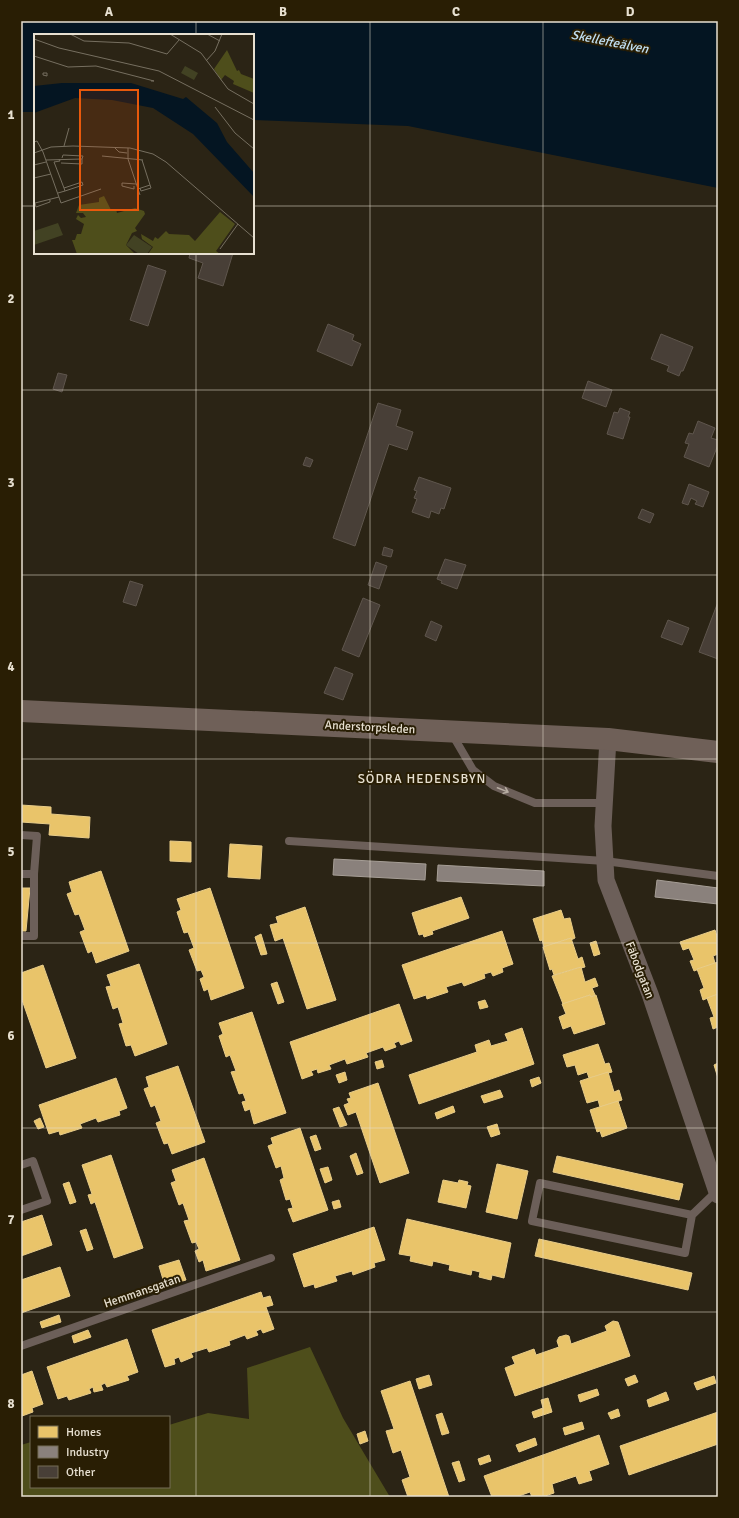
<svg xmlns="http://www.w3.org/2000/svg" width="739" height="1518" font-family="Signika,sans-serif">
	<style>
		.forest { fill: #4e4e1b }
		.water { fill: #041522 }
		.homes { fill: #e9c46a; stroke: #e8cc89 }
		.industry { fill: #8a817c; stroke: #a69e96 }
		.building { fill: #483f37; stroke: #5f564d }
		.lines { fill: none; stroke-linecap: round; stroke-linejoin: round }
		.service { stroke: #6c5f59; stroke-width: 8 }
		.minor { stroke: #6c5f59; stroke-width: 17 }
		.secondary { stroke: #6f6058; stroke-width: 22 }
		.oneway { stroke: #b6aca1 }
		.grid { fill: none; stroke: #e7e0d1; stroke-width: 1; stroke-opacity: 0.55 }
		.labels { text-anchor: middle; stroke-width: 4; stroke-linejoin: round; paint-order: stroke }
		.street-label { font-size: 12px; fill: #e7e0d1; stroke: #291e04 }
		.water-label { font-size: 13px; font-style: italic; fill: #c1e0f4; stroke: #291e04 }
		.neighbourhood-label { font-size: 13px; letter-spacing: 1px; fill: #e7e0d1; stroke: #291e04 }
		.inset-road { fill: none; stroke: #766f60; stroke-width: 1 }
		.view { fill: #e8590c; fill-opacity: 0.15; stroke: #e8590c; stroke-width: 2 }
		.inset-edge { fill: none; stroke: #e7e0d1; stroke-width: 2 }
		.neatline { fill: none; stroke: #e7e0d1; stroke-width: 1.5 }
		.grid-label { font-size: 13px; text-anchor: middle; font-weight: bold; fill: #e7e0d1 }
	</style>
	<rect width="100%" height="100%" fill="#2b2415"/>
	<path class="forest" d="M310 1347 343 1418 390 1497H21V1445L31 1442V1487H169V1425L208 1413 249 1419 247 1368Z"/>
	<path class="water" d="M21 21H718V188L408 126 253 120V35H35V112H21Z"/>
	<g class="homes">
		<path d="M21 805 51 807V814L90 817 89 838 49 835 50 824 21 822Z"/>
		<path d="M170 841 191 842V862L170 861Z"/>
		<path d="M230 844 262 846 260 879 228 877Z"/>
		<path d="M101 871 129 951 96 963 92 951 88 953 80 932 85 930 79 914 75 915 67 894 72 892 69 882Z"/>
		<path d="M21 888H30L26 931H21Z"/>
		<path d="M210 888 244 988 211 1000 208 989 204 991 200 979 204 977 201 970 197 971 189 950 194 948 188 932 184 933 177 912 181 910 177 899Z"/>
		<path d="M461 897 469 918 432 931 433 934 424 937 423 934 419 935 412 913Z"/>
		<path d="M305 907 336 1000 307 1009 283 938 275 941 270 925 278 923 276 917Z"/>
		<path d="M561 910 564 919 570 918 575 938 571 940V938L544 947 542 940 540 941 533 919Z"/>
		<path d="M715 930 718 939V954L713 956 715 963 694 971 690 961 694 960 689 948 683 950 680 942Z"/>
		<path d="M502 931 513 964 502 968 503 972 493 976 491 972 484 974 485 978 464 986 462 982 446 987 448 992 427 999 426 995 414 999 402 965Z"/>
		<path d="M261 934 267 954 261 955 255 937Z"/>
		<path d="M571 938 578 959 582 957 585 967 581 968V967L554 975 552 969 550 970 543 947Z"/>
		<path d="M596 941 600 954 594 956 590 943Z"/>
		<path d="M718 962V994L703 1000 700 990 704 988 697 969Z"/>
		<path d="M139 964 167 1044 135 1056 131 1045 126 1046 119 1024 123 1023 118 1007 113 1009 106 987 111 986 107 975Z"/>
		<path d="M43 965 76 1058 46 1068 21 997V973Z"/>
		<path d="M581 967 585 982 595 978 598 986 592 988 595 995 591 997 590 995 563 1004 552 976Z"/>
		<path d="M277 982 284 1002 278 1004 271 984Z"/>
		<path d="M718 994V1027L713 1029 710 1018 714 1017 707 998Z"/>
		<path d="M590 995 591 997 596 995 605 1024 574 1034 571 1026 563 1029 559 1017 566 1014 562 1004Z"/>
		<path d="M485 1000 488 1007 480 1009 478 1002Z"/>
		<path d="M399 1004 412 1041 401 1045 399 1041 394 1043 396 1047 385 1051 383 1047 366 1053 368 1057 347 1064 345 1059 329 1065 331 1069 318 1073 317 1069 311 1071 313 1075 302 1079 290 1042Z"/>
		<path d="M252 1012 286 1113 254 1124 250 1109 245 1111 242 1102 246 1101 243 1093 239 1094 231 1072 236 1071 230 1055 226 1057 219 1036 223 1034 219 1023Z"/>
		<path d="M522 1028 534 1064 419 1104 409 1075 477 1052 475 1045 489 1040 491 1046 508 1041 505 1034Z"/>
		<path d="M598 1044 605 1064 609 1063 612 1072 589 1078 587 1072 578 1075 575 1065 567 1067 563 1055Z"/>
		<path d="M382 1060 384 1067 377 1069 375 1062Z"/>
		<path d="M718 1063V1078L714 1065Z"/>
		<path d="M178 1066 205 1142 172 1154 168 1143 164 1144 156 1123 161 1121 155 1105 151 1107 144 1089 149 1087 146 1077Z"/>
		<path d="M345 1072 347 1080 339 1083 336 1075Z"/>
		<path d="M608 1072 614 1092 619 1090 622 1100 600 1107 598 1100 587 1103 580 1081Z"/>
		<path d="M539 1077 541 1083 532 1087 530 1080Z"/>
		<path d="M116 1078 127 1108 119 1111 120 1115 98 1122 96 1118 80 1124 82 1128 60 1135 59 1131 49 1134 39 1105Z"/>
		<path d="M378 1083 409 1173 380 1183 356 1112 348 1115 344 1105 349 1103 347 1099 351 1098 349 1093Z"/>
		<path d="M500 1090 503 1097 484 1103 481 1096Z"/>
		<path d="M618 1101 627 1128 602 1137 600 1131 597 1132 590 1110Z"/>
		<path d="M453 1106 455 1112 437 1119 435 1113Z"/>
		<path d="M339 1107 347 1125 340 1127 333 1109Z"/>
		<path d="M40 1118 44 1127 38 1129 34 1121Z"/>
		<path d="M497 1124 500 1134 491 1137 487 1127Z"/>
		<path d="M300 1128 328 1210 293 1222 288 1209 293 1208 290 1199 286 1200 280 1180 284 1178 281 1166 276 1168 268 1146 273 1144 271 1138Z"/>
		<path d="M316 1135 321 1149 315 1151 310 1137Z"/>
		<path d="M356 1153 363 1173 357 1175 350 1156Z"/>
		<path d="M111 1155 143 1248 114 1258 95 1202 91 1204 88 1195 92 1194 82 1165Z"/>
		<path d="M557 1156 683 1184 679 1200 553 1172Z"/>
		<path d="M204 1158 240 1260 206 1271 203 1260 199 1262 195 1251 199 1249 196 1242 192 1243 184 1221 189 1220 183 1203 179 1205 171 1183 176 1181 172 1170Z"/>
		<path d="M497 1164 528 1171 517 1219 486 1212Z"/>
		<path d="M328 1167 332 1180 325 1183 320 1169Z"/>
		<path d="M443 1180 458 1183 459 1180 468 1182 467 1185 471 1186 466 1208 438 1202Z"/>
		<path d="M69 1182 76 1202 70 1204 63 1184Z"/>
		<path d="M339 1200 341 1207 334 1209 332 1202Z"/>
		<path d="M42 1215 52 1245 21 1256V1222Z"/>
		<path d="M407 1219 511 1243 504 1278 492 1275 491 1280 479 1277 480 1272 472 1270 471 1275 449 1270 450 1265 433 1261 432 1266 410 1261 411 1256 399 1254Z"/>
		<path d="M374 1227 385 1260 374 1263 375 1267 353 1275 352 1271 335 1276 337 1281 315 1288 314 1284 304 1287 293 1254Z"/>
		<path d="M86 1229 93 1249 87 1251 80 1231Z"/>
		<path d="M539 1239 692 1273 688 1290 535 1256Z"/>
		<path d="M179 1260 186 1280 165 1286 159 1266Z"/>
		<path d="M60 1267 70 1296 21 1313V1280Z"/>
		<path d="M261 1292 263 1298 270 1296 273 1305 266 1307 274 1329 263 1333 261 1329 256 1331 258 1335 247 1339 245 1335 229 1341 230 1345 209 1352 207 1348 191 1353 193 1357 181 1362 179 1357 174 1359 175 1364 165 1367 152 1330Z"/>
		<path d="M59 1315 61 1322 42 1328 40 1322Z"/>
		<path d="M613 1321 618 1322 630 1356 515 1396 505 1368 515 1364 512 1357 534 1349 536 1355 559 1347 557 1341 559 1337 566 1335 569 1336 571 1344 607 1331 605 1326Z"/>
		<path d="M88 1330 91 1337 74 1343 72 1336Z"/>
		<path d="M127 1339 138 1372 127 1376 129 1380 107 1387 105 1383 101 1385 103 1390 94 1392 93 1387 89 1389 91 1393 69 1400 67 1396 58 1399 47 1367Z"/>
		<path d="M32 1371 43 1404 32 1408 33 1412 22 1416 21 1375Z"/>
		<path d="M429 1375 432 1385 419 1389 416 1379Z"/>
		<path d="M635 1375 638 1382 628 1386 625 1379Z"/>
		<path d="M714 1376 716 1383 697 1390 694 1383Z"/>
		<path d="M410 1381 449 1497H408L402 1480 410 1477 401 1450 393 1453 386 1431 394 1429 381 1391Z"/>
		<path d="M597 1389 599 1395 580 1402 578 1395Z"/>
		<path d="M666 1392 669 1400 649 1407 647 1400Z"/>
		<path d="M548 1398 552 1412 534 1418 532 1412 543 1408 541 1400Z"/>
		<path d="M618 1409 620 1416 611 1419 608 1413Z"/>
		<path d="M718 1412V1444L629 1475 620 1446Z"/>
		<path d="M442 1413 449 1433 442 1435 436 1415Z"/>
		<path d="M582 1422 584 1429 565 1435 563 1428Z"/>
		<path d="M365 1431 368 1441 360 1444 357 1434Z"/>
		<path d="M599 1435 609 1464 589 1471 592 1480 579 1484 576 1476 552 1484 554 1493 542 1497H532L530 1492 516 1497H492L484 1476Z"/>
		<path d="M535 1438 537 1445 519 1452 516 1445Z"/>
		<path d="M489 1455 491 1461 480 1465 478 1459Z"/>
		<path d="M459 1461 465 1480 459 1482 452 1463Z"/>
	</g>
	<g class="industry">
		<path d="M334 859 426 864 425 880 333 875Z"/>
		<path d="M438 865 544 871V886L437 881Z"/>
		<path d="M657 880 718 888V904L655 897Z"/>
	</g>
	<g class="building">
		<path d="M190 253H233L223 286 198 278 203 263 189 258Z"/>
		<path d="M148 265 166 271 148 326 130 320Z"/>
		<path d="M328 324 354 335 352 340 361 344 352 366 317 351Z"/>
		<path d="M661 334 693 347 683 371H681L679 376 667 371 669 366 651 359Z"/>
		<path d="M58 373 67 375 62 392 53 389Z"/>
		<path d="M588 381 612 390 606 407 582 398Z"/>
		<path d="M378 403 401 410 396 426 413 432 407 450 389 444 355 546 333 538Z"/>
		<path d="M620 408 630 412 628 417H630L623 439 607 434 614 412 618 413Z"/>
		<path d="M698 421 715 428 711 438 718 440V445L709 467 684 457 689 444 685 443 689 433 693 434Z"/>
		<path d="M306 457 313 460 310 467 303 465Z"/>
		<path d="M419 477 451 488 444 509 441 508 439 514 431 511 429 518 412 512 417 499 414 498 417 491 414 490Z"/>
		<path d="M689 484 709 492 703 507 695 504 697 501 691 498 688 505 682 503Z"/>
		<path d="M642 509 654 514 650 523 638 518Z"/>
		<path d="M384 547 393 550 391 557 382 555Z"/>
		<path d="M445 559 466 565 457 589 441 583 442 581 437 579Z"/>
		<path d="M376 562 387 566 379 589 368 585Z"/>
		<path d="M130 581 143 585 136 606 123 602Z"/>
		<path d="M363 598 380 605 359 657 342 650Z"/>
		<path d="M718 602V659L699 652Z"/>
		<path d="M668 620 689 628 682 645 661 637Z"/>
		<path d="M431 621 442 626 436 641 425 636Z"/>
		<path d="M335 667 353 674 343 700 324 693Z"/>
	</g>
	<g class="lines">
		<g class="service">
			<path d="M452 734 473 770 494 786 535 803H604"/>
			<path d="M21 835 37 836 34 874H21"/>
			<path d="M289 841 605 861 718 876"/>
			<path d="M21 936H34V874"/>
			<path d="M21 1165 33 1161 47 1201 21 1210"/>
			<path d="M692 1215 685 1253 532 1221 540 1183 692 1215 717 1191"/>
			<path d="M21 1346 271 1258"/>
		</g>
		<path class="minor" d="M608 739 603 826 606 880 650 994 718 1195"/>
		<path class="secondary" d="M21 711 608 739 718 752"/>
	</g>
	<defs><path id="oneway-shaft" d="M-6 0H5M1.5-3L5.5 0L1.5 3" fill="none" stroke-width="1.6" stroke-linecap="round" stroke-linejoin="round"/></defs>
	<use class="oneway" href="#oneway-shaft" transform="translate(503 790) rotate(22)"/>
	<path class="grid" d="M196 21V35M370 21V1497M543 21V1497M21 206H35M253 206H718M196 253V1497M21 390H718M21 575H718M21 759H718M21 943H718M21 1128H718M21 1312H718"/>
	<g class="labels">
		<g class="street-label">
			<text transform="translate(370 727) rotate(3)" y="4">Anderstorpsleden</text>
			<text transform="translate(640 970) rotate(69)" y="4">Fäbodgatan</text>
			<text transform="translate(142 1291) rotate(-19)" y="4">Hemmansgatan</text>
		</g>
		<g class="water-label">
			<text transform="translate(610 41) rotate(11)" y="5">Skellefteälven</text>
		</g>
		<g class="neighbourhood-label">
			<text x="422" y="783">SÖDRA HEDENSBYN</text>
		</g>
	</g>
	<g transform="translate(34 34)">
		<rect width="220" height="220" fill="#2b2415"/>
		<path d="M151 32 164 39 160 46 147 39ZM24 189 29 201 0 211V197ZM100 201 118 213 113 220H105L92 211Z" fill="#424223"/>
		<path d="M193 16 203 37 205 36 207 40 220 45V59L199 50 200 47 191 41 187 46 180 35ZM70 162 77 176 82 175 83 179 101 174 110 177 111 180 101 194 103 197 98 199 92 211 101 220H43L38 206H41L43 200H47L50 190 42 185 44 181 47 184 52 183 49 179H42L45 171 65 168V164ZM186 178 201 190 182 217 186 220H114L119 213 108 205 107 200 119 207 121 203 124 205 132 197 135 200 155 201 161 207Z" fill="#4e4e1b"/>
		<path d="M28 49H97L149 65 152 63 183 89 193 108 220 139V163L159 100 119 74 78 66 41 64 0 79V52Z" fill="#041522"/>
		<path class="inset-road" d="M36 0 50 7 95 9 133 20 145 6M136 0 167 19 194 55 220 70M173 0 186 7M220 0V24M0 5 25 14 125 37 220 86M0 22 34 33 62 32 120 47H117M172 27 181 17 188 0M9 39H13V42L9 41ZM181 73 201 99 220 115M0 108 3 107 9 118 27 169 67 155M30 112 35 94M81 114 85 118 93 119M94 114V125L106 161M0 119 17 113 39 112 96 114 119 120 132 128 220 204M68 122 109 126M25 125 26 127 20 128 30 154M12 126 48 125 49 122 29 121 28 124M108 126 116 151M27 129 48 130V125M0 131 12 128M0 144 17 140M100 152V155L88 152V149L102 150M104 155 116 151 117 154 107 157 106 154M24 159 31 157 49 151 48 148 30 154 31 157M16 166V168L2 173 1 169 25 163M186 215 204 190"/>
		<path class="view" d="M46 56H104V176H46Z"/>
		<rect width="220" height="220" class="inset-edge"/>
	</g>
	<rect width="739" height="1518" fill="none" stroke="#291e04" stroke-width="44"/>
	<rect x="30" y="1416" width="140" height="72" fill="#291e04" stroke="#756c56"/>
	<rect x="38" y="1426" width="20" height="12" fill="#e9c46a" stroke="#756c56"/>
	<text x="66" y="1436" font-size="12" fill="#e7e0d1">Homes</text>
	<rect x="38" y="1446" width="20" height="12" fill="#8a817c" stroke="#756c56"/>
	<text x="66" y="1456" font-size="12" fill="#e7e0d1">Industry</text>
	<rect x="38" y="1466" width="20" height="12" fill="#483f37" stroke="#756c56"/>
	<text x="66" y="1476" font-size="12" fill="#e7e0d1">Other</text>
	<rect x="22" y="22" width="695" height="1474" class="neatline"/>
	<g class="grid-label">
		<text x="109" y="16">A</text>
		<text x="283" y="16">B</text>
		<text x="456" y="16">C</text>
		<text x="630" y="16">D</text>
		<text x="11" y="119">1</text>
		<text x="11" y="303">2</text>
		<text x="11" y="487">3</text>
		<text x="11" y="671">4</text>
		<text x="11" y="856">5</text>
		<text x="11" y="1040">6</text>
		<text x="11" y="1224">7</text>
		<text x="11" y="1408">8</text>
	</g>
</svg>
